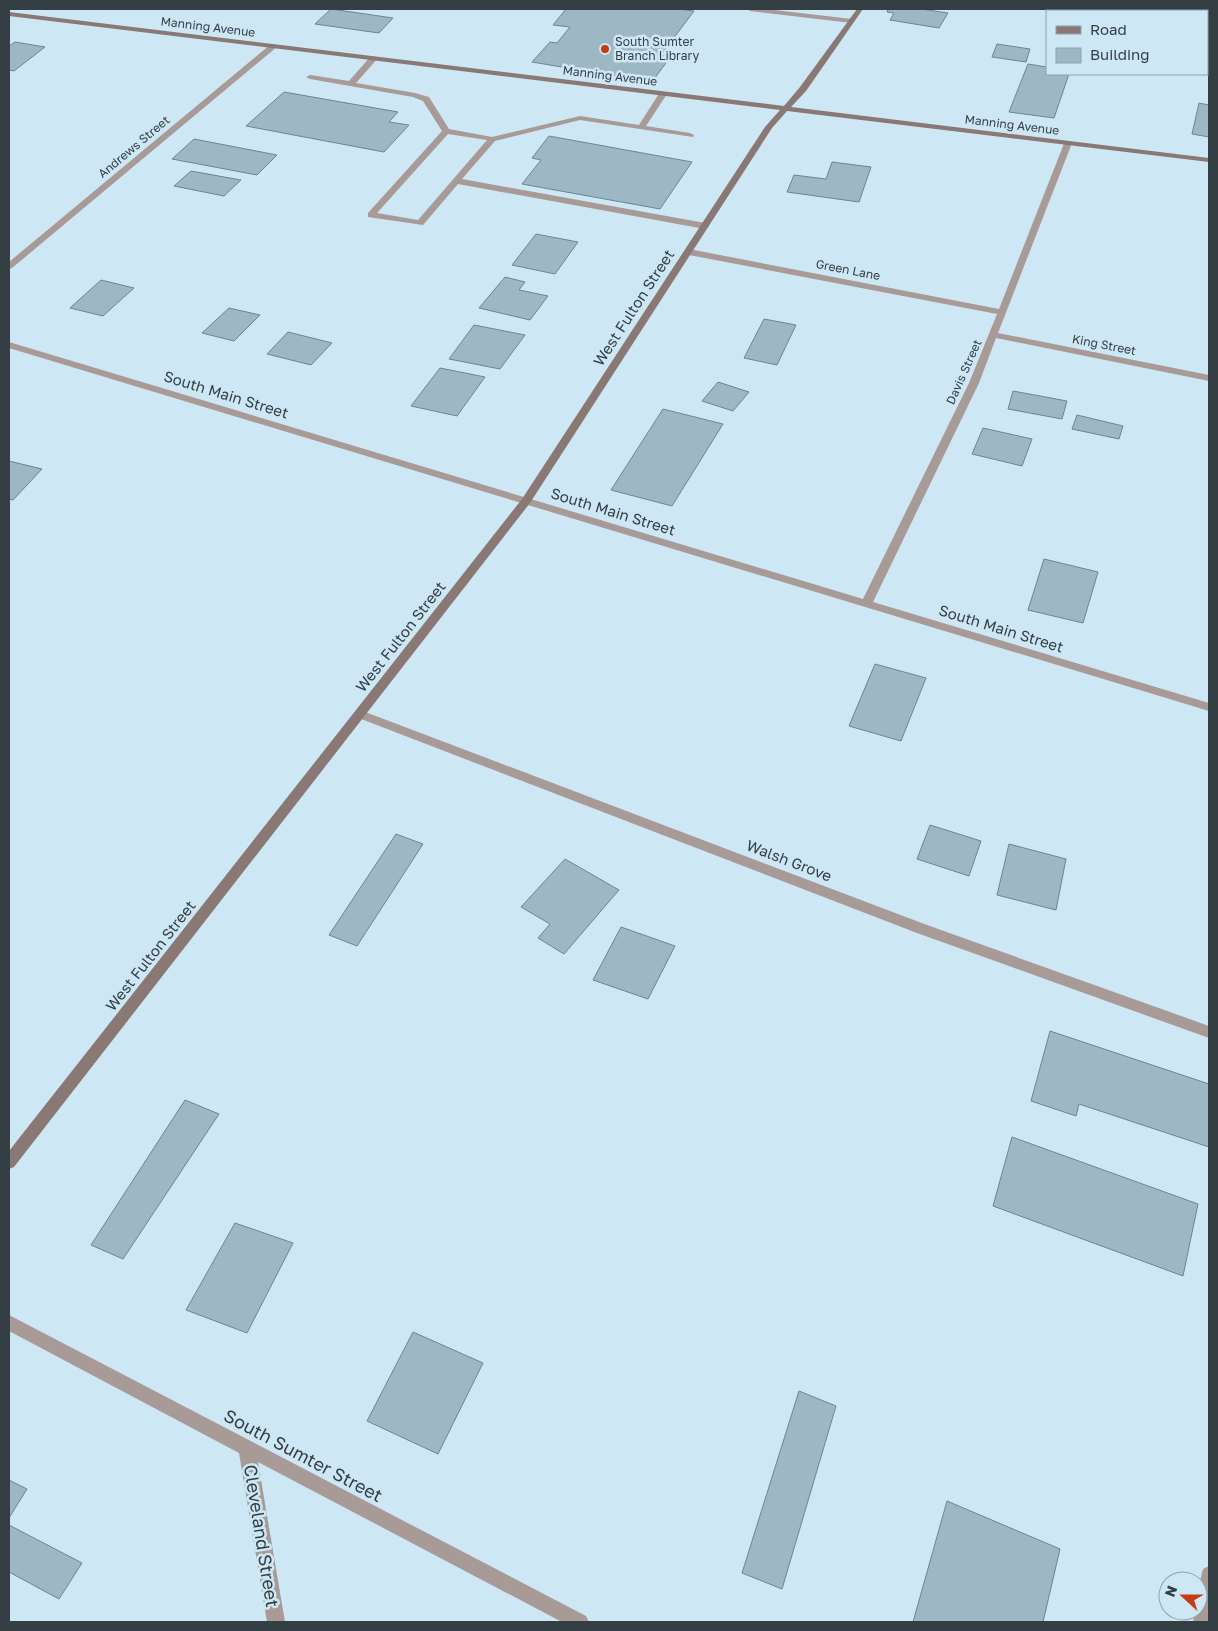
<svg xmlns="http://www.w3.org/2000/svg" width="1218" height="1631" font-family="'Golos Text',sans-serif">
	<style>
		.building { fill: #9db7c4; stroke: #6d8592 }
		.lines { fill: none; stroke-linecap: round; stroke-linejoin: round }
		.lane { fill: #a79a97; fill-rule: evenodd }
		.street { fill: #a79a97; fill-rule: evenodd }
		.secondary { fill: #897873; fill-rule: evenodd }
		.poi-dot { fill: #c53c12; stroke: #cde7f5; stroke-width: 2 }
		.labels { text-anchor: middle; stroke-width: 5; stroke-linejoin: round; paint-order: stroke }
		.far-street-label { font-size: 12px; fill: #343f44; stroke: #cde7f5 }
		.far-poi-label { font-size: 12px; fill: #343f44; stroke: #cde7f5; text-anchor: start }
		.street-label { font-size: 15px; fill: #343f44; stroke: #cde7f5 }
		.near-street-label { font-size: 18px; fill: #343f44; stroke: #cde7f5 }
	</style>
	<rect width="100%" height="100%" fill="#cde7f5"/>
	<g class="building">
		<path d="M331 9 393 18 379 33 315 24Z"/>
		<path d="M566 9H678L694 11 661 55 671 56 652 82 532 62 550 42 557 43 570 27 553 25Z"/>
		<path d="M888 9H921L948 13 939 28 890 20 894 13 887 12Z"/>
		<path d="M15 42 45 47 14 71 9 70V46Z"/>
		<path d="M997 44 1030 49 1026 62 992 57Z"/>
		<path d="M1028 64 1047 67V74H1069L1054 118 1009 112Z"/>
		<path d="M284 92 398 112 389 122 409 125 384 152 246 126Z"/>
		<path d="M1199 103 1209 105V137L1192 134Z"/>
		<path d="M549 136 692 162 660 209 522 184 541 160 532 158Z"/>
		<path d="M194 139 277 155 257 175 172 159Z"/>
		<path d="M832 162 871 167 859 202 787 192 794 175 826 179Z"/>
		<path d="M191 171 241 180 224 196 174 186Z"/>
		<path d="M536 234 578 242 555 274 512 265Z"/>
		<path d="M505 277 525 282 519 290 548 296 530 320 479 308Z"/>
		<path d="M101 280 134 288 103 316 70 308Z"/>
		<path d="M229 308 260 315 234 341 202 333Z"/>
		<path d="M764 319 796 325 777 365 744 358Z"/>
		<path d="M474 325 525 335 500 369 449 359Z"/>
		<path d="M288 332 332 343 311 365 267 354Z"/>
		<path d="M440 368 485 377 457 416 411 406Z"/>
		<path d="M718 382 749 392 733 411 702 401Z"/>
		<path d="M1013 391 1067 401 1062 419 1008 409Z"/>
		<path d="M663 409 723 424 672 506 611 490Z"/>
		<path d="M1077 415 1123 426 1119 439 1072 429Z"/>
		<path d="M983 428 1032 439 1022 466 972 454Z"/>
		<path d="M9 461 42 469 13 500 9 499Z"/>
		<path d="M1044 559 1098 572 1083 623 1028 610Z"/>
		<path d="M875 664 926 678 901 741 849 726Z"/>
		<path d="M930 825 981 841 969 876 917 859Z"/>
		<path d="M396 834 423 844 357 946 329 935Z"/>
		<path d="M1009 844 1066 859 1056 910 997 895Z"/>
		<path d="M565 859 619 890 564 954 538 938 550 924 521 907Z"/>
		<path d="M621 927 675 946 648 999 593 980Z"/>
		<path d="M1050 1031 1209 1084V1147L1079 1104 1076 1116 1031 1101Z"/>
		<path d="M185 1100 219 1114 123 1259 91 1245Z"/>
		<path d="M1012 1137 1198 1204 1183 1276 993 1206Z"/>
		<path d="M235 1223 293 1243 247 1333 186 1310Z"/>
		<path d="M413 1332 483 1363 438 1454 367 1421Z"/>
		<path d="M799 1391 836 1406 782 1589 742 1573Z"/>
		<path d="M9 1480 27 1489 9 1518Z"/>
		<path d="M947 1501 1060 1549 1043 1622H913Z"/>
		<path d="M9 1525 82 1563 59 1599 9 1572Z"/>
	</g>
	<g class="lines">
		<path class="lane" d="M371 56 378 58 356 83 415 93 429 97 449 129 492 137 580 116 639 125 660 92H666L667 94 646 126 690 133 694 135 693 137 580 120 495 141 462 179 705 223 709 226 705 229 458 184 423 225 368 217V213L442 131 423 101 413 97 310 79 306 77 310 75 349 81ZM448 134 487 140 418 220 377 213Z"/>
		<g class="street">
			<path d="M747 9H766L852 19 855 21 852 23 750 11Z"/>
			<path d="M271 44 278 46 12 268 9 269V262Z"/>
			<path d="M1065 141 1072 143 998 333 1209 375V381L996 338 979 383 873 602 1209 703V711L9 348V342L863 599 969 383 997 314 689 255 685 252 689 249 999 309Z"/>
			<path d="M360 710 927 925 1209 1026V1038L917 933 356 717 354 714 356 711Z"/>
			<path d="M9 1315 586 1616 589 1622H562L258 1462 285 1622H267L239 1453 9 1331Z"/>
			<path d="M1209 1566V1622H1193L1195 1611H1198V1589L1203 1569Z"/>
		</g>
		<path class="secondary" d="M857 9H863L806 91 791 107 1209 158V162L787 111 772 128 530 503 14 1167 9 1169V1151L522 499 765 127 780 110 9 16V12L784 106 800 87Z"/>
	</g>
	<circle class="poi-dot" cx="605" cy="49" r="5"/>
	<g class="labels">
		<g class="far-street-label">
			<text transform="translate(208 27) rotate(7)" y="4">Manning Avenue</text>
			<text transform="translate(610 76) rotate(7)" y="4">Manning Avenue</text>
			<text transform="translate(1012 125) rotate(7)" y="4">Manning Avenue</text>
			<text transform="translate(134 147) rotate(-40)" y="4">Andrews Street</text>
			<text transform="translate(848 270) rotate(11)" y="4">Green Lane</text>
			<text transform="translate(1104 345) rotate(11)" y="4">King Street</text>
			<text transform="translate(964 372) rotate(-66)" y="4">Davis Street</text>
		</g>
		<g class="far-poi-label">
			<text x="615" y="46">South Sumter<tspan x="615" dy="14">Branch Library</tspan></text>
		</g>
		<g class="street-label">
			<text transform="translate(634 308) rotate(-57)" y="5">West Fulton Street</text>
			<text transform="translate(226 395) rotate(17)" y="5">South Main Street</text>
			<text transform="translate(613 512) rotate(17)" y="5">South Main Street</text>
			<text transform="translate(1001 629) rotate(17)" y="5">South Main Street</text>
			<text transform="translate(401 637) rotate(-52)" y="5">West Fulton Street</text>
			<text transform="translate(789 861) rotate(21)" y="5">Walsh Grove</text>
			<text transform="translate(151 956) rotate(-52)" y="5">West Fulton Street</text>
		</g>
		<g class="near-street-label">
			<text transform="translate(303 1456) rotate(28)" y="6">South Sumter Street</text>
			<text transform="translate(261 1536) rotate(81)" y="6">Cleveland Street</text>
		</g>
	</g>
	<rect width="1218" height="1631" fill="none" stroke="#343f44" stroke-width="20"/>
	<rect x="1046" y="10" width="162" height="65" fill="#cde7f5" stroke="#90a4ae"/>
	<rect x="1056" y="26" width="25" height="8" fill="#897873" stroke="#90a4ae"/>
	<text x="1090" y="35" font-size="15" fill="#343f44">Road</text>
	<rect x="1056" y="48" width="25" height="15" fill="#9db7c4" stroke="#90a4ae"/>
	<text x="1090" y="60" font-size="15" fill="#343f44">Building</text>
	<g transform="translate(1183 1596) rotate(291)"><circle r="24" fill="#cde7f5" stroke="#90a4ae"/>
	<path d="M0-4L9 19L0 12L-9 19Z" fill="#c53c12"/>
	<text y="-8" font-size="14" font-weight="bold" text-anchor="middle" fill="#343f44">N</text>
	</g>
</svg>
